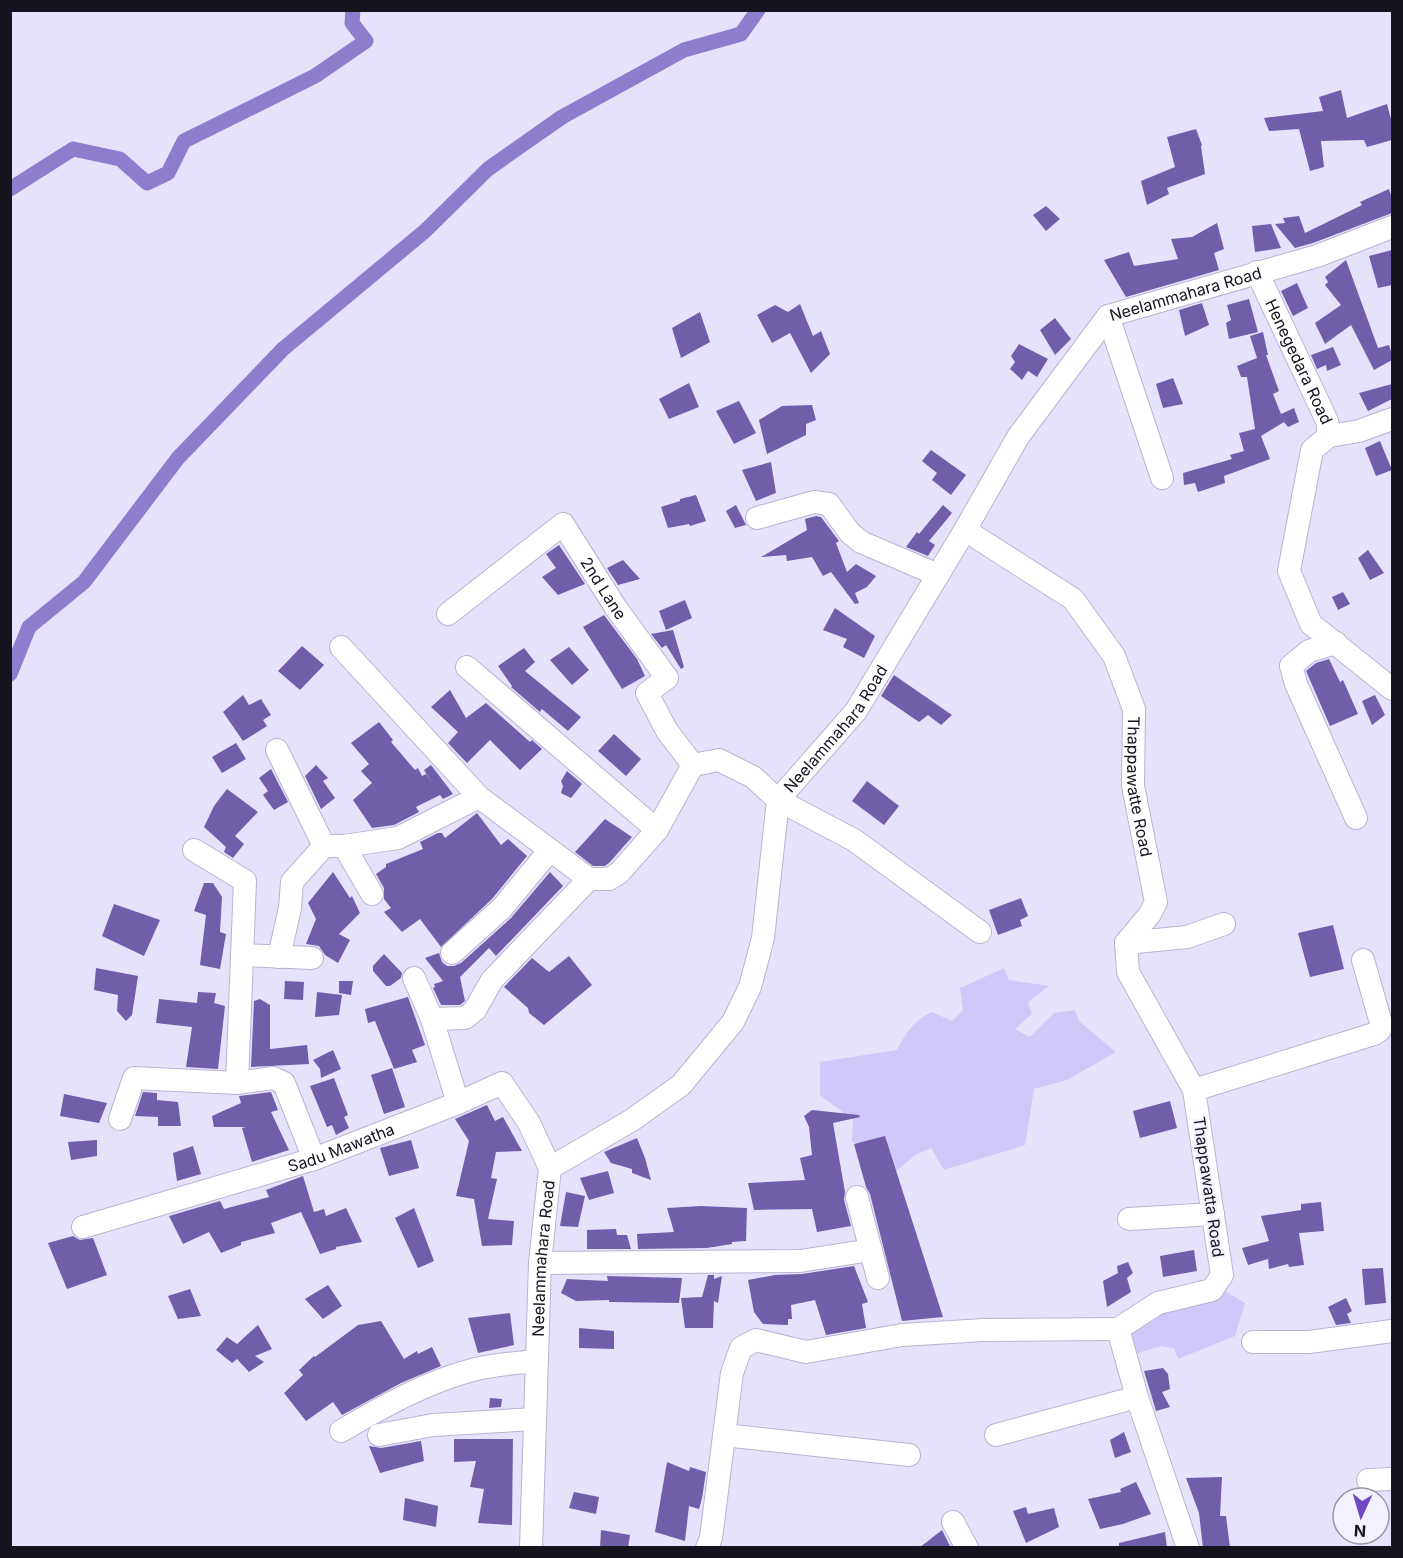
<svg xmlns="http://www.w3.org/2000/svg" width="1403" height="1558" font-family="Inter,sans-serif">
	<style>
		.green { fill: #d1c8fa }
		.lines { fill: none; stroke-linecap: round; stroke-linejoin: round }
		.canal { stroke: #8e7ccc; stroke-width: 15 }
		.building { fill: #715eab }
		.minor-casing { stroke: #b8b3d2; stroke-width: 24 }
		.minor { stroke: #fff; stroke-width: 22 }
		.labels { text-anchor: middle; stroke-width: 4.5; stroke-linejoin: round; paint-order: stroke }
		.street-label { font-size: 16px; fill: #15131e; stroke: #f3f1ff }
	</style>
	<rect width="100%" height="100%" fill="#e7e2fc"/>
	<g class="green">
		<path d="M1004 968 1009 980 1049 986 1028 1002 1032 1014 1015 1029 1030 1037 1054 1013 1075 1010 1079 1021 1116 1052 1067 1080 1034 1089 1025 1145 944 1170 931 1148 915 1155 894 1173 884 1146 852 1142 853 1120 820 1095V1062L897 1050C906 1033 915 1019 932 1012L952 1021 963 1010 960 988Z"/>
		<path d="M1220 1288 1245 1303 1235 1336 1178 1359 1174 1348 1161 1346 1132 1355 1128 1331 1162 1305Z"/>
	</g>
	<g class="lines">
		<g class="canal">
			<path d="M10 189 73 149 120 159 147 183 168 173 184 141 315 76 366 41 352 23 353 10"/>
			<path d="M10 674 29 627 84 582 178 458 283 349 425 231 488 169 562 117 684 50 741 34 758 10"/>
		</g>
	</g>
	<g class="building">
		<path d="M1341 90 1347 118 1387 104 1392 123V140L1367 147 1364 140 1321 141 1324 167 1310 171 1299 129 1269 131 1264 118 1323 111 1319 97Z"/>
		<path d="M1196 129 1202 145 1201 146 1205 174 1167 188 1169 194 1147 205 1141 181 1175 167 1167 137Z"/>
		<path d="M1389 189 1392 198V213L1313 243 1295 248 1275 224 1285 223 1283 218 1299 216 1305 233 1362 205 1360 202Z"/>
		<path d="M1046 206 1060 219 1046 231 1033 215Z"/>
		<path d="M1217 223 1224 249 1214 253 1219 270 1126 297 1104 260 1129 252 1134 266 1178 259 1171 239 1192 237Z"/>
		<path d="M1271 224 1281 248 1255 252 1252 226Z"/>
		<path d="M1392 250V285L1378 288 1369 256Z"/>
		<path d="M1346 260 1378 348 1389 345 1392 355V360L1374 370 1351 325 1325 344 1315 323 1341 305 1325 285 1328 282 1325 277Z"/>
		<path d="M1297 283 1308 308 1293 316 1281 291Z"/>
		<path d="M1249 299 1258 332 1229 339 1226 323 1231 320 1227 305Z"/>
		<path d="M1202 303 1209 325 1185 336 1179 310Z"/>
		<path d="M800 304 813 336 821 331 830 354 811 373 790 333 772 343 757 315 775 305 788 312Z"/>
		<path d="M700 312 710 342 681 358 672 328Z"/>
		<path d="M1055 318 1071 339 1055 355 1040 330Z"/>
		<path d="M1263 332 1268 355H1266L1279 391 1273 394 1281 414 1294 408 1299 422 1288 427 1284 422 1261 436 1270 459 1224 476 1225 483 1198 492 1195 483 1184 485 1183 473 1232 459 1230 455 1244 451 1239 433 1255 429 1247 377H1241L1237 366 1257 358 1250 336Z"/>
		<path d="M1019 344 1048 359 1037 377 1028 371 1022 380 1010 369 1015 362 1011 356Z"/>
		<path d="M1333 347 1341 365 1327 371 1326 365 1317 369 1311 355Z"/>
		<path d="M1173 378 1183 404 1163 408 1156 384Z"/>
		<path d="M689 383 699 407 669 419 659 399Z"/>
		<path d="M1392 384V399L1368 411 1359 393Z"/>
		<path d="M739 401 756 433 734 444 716 411Z"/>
		<path d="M812 405 816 420 806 424V435L767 454 759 420 782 406Z"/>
		<path d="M1380 441 1392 470 1376 476 1365 448Z"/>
		<path d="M931 450 966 475 951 495 932 480 937 473 922 461Z"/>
		<path d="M771 462 776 493 756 501 742 470Z"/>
		<path d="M696 495 706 521 690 526 689 524 668 528 661 507 680 501V499Z"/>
		<path d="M736 505 746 525 735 528 726 511Z"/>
		<path d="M943 505 952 513 929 541 935 545 928 556 906 547 917 532 919 534Z"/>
		<path d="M816 516 821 517 839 541 836 543 847 572 856 564 876 576 867 587 855 593 859 603 855 604 831 572 823 576 812 557 787 561 786 555 761 557 807 530 805 519Z"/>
		<path d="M559 545 585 584 558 595 542 577 556 568 546 554Z"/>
		<path d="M1368 550 1384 573 1370 580 1358 558Z"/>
		<path d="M623 560 640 579 618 585 607 568Z"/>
		<path d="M1343 592 1350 604 1338 610 1332 597Z"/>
		<path d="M685 600 692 618 666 630 659 611Z"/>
		<path d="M835 608 875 636 864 658 843 647 847 639 823 630Z"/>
		<path d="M604 615 637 659 645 676 622 689 583 627Z"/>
		<path d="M673 630 684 667 681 669 666 645 662 648 651 634Z"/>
		<path d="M302 646 324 665 300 690 278 671Z"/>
		<path d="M569 647 589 670 572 685 550 660Z"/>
		<path d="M524 648 535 662 525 671 581 717 568 731 542 709 540 712 511 687 512 686 498 666Z"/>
		<path d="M1329 659 1340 682 1343 680 1358 714 1330 726 1306 671 1316 663Z"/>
		<path d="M894 675 952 715 941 725 928 715 919 722 881 696Z"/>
		<path d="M450 690 466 718 486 703 530 742 532 740 542 749 520 770 490 740 467 763 448 743 458 732 431 707Z"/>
		<path d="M243 695 249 705 261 699 271 715 263 720 267 726 243 741 223 712Z"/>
		<path d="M1375 695 1385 715 1372 725 1362 701Z"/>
		<path d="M379 722 393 740 391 742 415 770 418 768 422 776 426 774 432 783 424 770 431 765 453 794 443 799 440 795 416 807 419 812 394 825 372 828 353 800 372 783 361 771 369 764 351 743Z"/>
		<path d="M614 734 641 759 626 776 598 751Z"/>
		<path d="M236 743 246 759 222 773 212 757Z"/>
		<path d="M316 765 328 778 323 781 335 798 321 809 305 776Z"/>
		<path d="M271 769 288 802 274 810 263 795 268 791 259 778Z"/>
		<path d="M567 771 582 784 571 798 561 793 563 786 561 781Z"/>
		<path d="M867 781 899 806 884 825 852 801Z"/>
		<path d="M227 789 258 812 235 836 244 844 233 858 224 852 226 847 204 827 214 806Z"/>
		<path d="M477 813 501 845 508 839 527 856 492 899 441 947 420 919 402 932 384 912 391 908 384 899V888L376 874 386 867V864L423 849 420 842 438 833H442L445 838Z"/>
		<path d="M605 819 632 837 610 862 605 866H593L575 852Z"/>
		<path d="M333 872 350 898 352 896 360 913 339 934 350 940 338 963 325 955 319 946 306 944 316 919 308 903Z"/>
		<path d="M550 872 563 886 496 956 489 948 460 977 465 1001 460 1005H441L433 988 435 987 434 984 443 981 425 958 439 953 442 962 447 966H454L461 963 511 918Z"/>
		<path d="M204 883H213L222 897 220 932 226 934 220 969 200 965 206 915 194 911Z"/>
		<path d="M1021 898 1028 916 1020 920 1022 926 998 935 989 910Z"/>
		<path d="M114 904 160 920 144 956 102 936Z"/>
		<path d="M1333 925 1344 969 1310 977 1298 933Z"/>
		<path d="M384 954 402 973 401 978 390 986H386L373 971V966Z"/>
		<path d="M569 956 592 985 544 1025 529 1013 528 1008 504 987 532 958 549 972Z"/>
		<path d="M96 968 138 976 132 1015 126 1021 117 1011 118 995 94 990Z"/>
		<path d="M285 981 304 982 303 1000 284 999Z"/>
		<path d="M339 981H353L351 995 339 993Z"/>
		<path d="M198 992 216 993 214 1003 225 1006 218 1069 186 1067 192 1027 156 1023 159 999 197 1003Z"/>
		<path d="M317 992 342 995 339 1015 315 1017Z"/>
		<path d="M408 997 425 1045 412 1050 417 1062 394 1069 375 1021 368 1023 365 1009Z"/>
		<path d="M260 999 270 1005V1049L307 1045 309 1064 251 1067 254 1001Z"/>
		<path d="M333 1050 341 1069 321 1078 320 1069 313 1060Z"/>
		<path d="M392 1068 405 1107 384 1114 371 1075Z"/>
		<path d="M334 1078 348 1115 344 1117 349 1128 336 1135 332 1125 327 1127 310 1086Z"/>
		<path d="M143 1092 157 1093V1100L178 1102 181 1126H158V1117L135 1116Z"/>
		<path d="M271 1092 278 1110 271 1112 289 1150 252 1162 242 1128 246 1127H214L212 1116 241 1103 239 1096Z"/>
		<path d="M64 1094 107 1103 99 1123 60 1116Z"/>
		<path d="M1170 1101 1177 1128 1140 1138 1133 1111Z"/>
		<path d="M487 1105 495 1121 503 1117 522 1151 496 1152 491 1178 497 1179 488 1219 514 1221 512 1245 482 1246 474 1199 456 1196 469 1141 455 1119Z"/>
		<path d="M812 1110 859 1115 860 1117 833 1123 845 1192 844 1200 851 1226 817 1232 812 1209 754 1210 748 1183 805 1180 800 1158 812 1155 809 1127 804 1116Z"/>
		<path d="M885 1136 943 1317 902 1321 870 1194 866 1187 854 1144Z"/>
		<path d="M637 1138 645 1158 651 1180 632 1173V1169L611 1163 604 1152Z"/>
		<path d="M97 1140V1156L71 1160 68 1142Z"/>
		<path d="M411 1140 419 1168 389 1176 380 1148Z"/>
		<path d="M193 1146 201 1174 177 1181 173 1153Z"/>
		<path d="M608 1171 614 1193 589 1200 580 1178Z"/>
		<path d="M303 1176 314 1212 324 1209 326 1216 346 1208 362 1242 336 1247V1249L320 1254 301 1212 271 1223 275 1233 241 1242V1245L221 1253 209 1232 183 1244 169 1216 220 1201 224 1209 269 1197 266 1190Z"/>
		<path d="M566 1192 585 1196 578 1227 560 1226Z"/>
		<path d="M1321 1202 1324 1231 1299 1233 1304 1265 1289 1267 1288 1264 1269 1269 1268 1259 1248 1265 1242 1248 1269 1241 1261 1216 1301 1210V1204Z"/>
		<path d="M701 1206 747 1208 746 1241 732 1242V1244L707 1248 638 1249 637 1234 674 1232 667 1208Z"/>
		<path d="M414 1208 434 1261 418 1268 395 1218Z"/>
		<path d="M616 1229 617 1235H627L631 1249H587V1230Z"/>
		<path d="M73 1236 80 1240 93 1238 107 1275 67 1289 48 1243Z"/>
		<path d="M1194 1250 1197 1271 1163 1277 1160 1256Z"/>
		<path d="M1128 1262 1133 1273 1127 1278 1131 1292 1107 1307 1103 1281 1118 1273 1117 1266Z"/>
		<path d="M854 1266 868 1302 862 1304 866 1328 826 1335 815 1300 791 1305 792 1319H788V1325L763 1324 754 1312 748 1280 775 1275 802 1274Z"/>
		<path d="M1383 1268 1386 1303 1365 1305 1362 1269Z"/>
		<path d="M708 1275H714V1279L722 1276 718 1303 714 1301 713 1328H685L681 1298 702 1297Z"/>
		<path d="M607 1276 682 1278 679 1303 609 1302V1300L576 1301 561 1293 567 1279 608 1281Z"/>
		<path d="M328 1285 342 1306 323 1319 305 1299Z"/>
		<path d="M190 1289 201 1316 178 1319 168 1296Z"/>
		<path d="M1346 1298 1352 1311 1347 1314 1351 1323 1336 1325 1328 1307Z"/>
		<path d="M510 1313 514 1345 478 1353 468 1318Z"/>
		<path d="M381 1321 404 1359 417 1351 418 1354 432 1347 441 1366 401 1383 342 1415 333 1402 306 1421 284 1393 303 1375 299 1370 314 1356 315 1357 358 1325Z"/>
		<path d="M258 1325 272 1349 255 1356 264 1362 249 1372 237 1359 232 1363 216 1350 227 1337 237 1344Z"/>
		<path d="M579 1328 614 1331V1349L579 1348Z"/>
		<path d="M1163 1368 1168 1374 1170 1389 1162 1392 1170 1407 1156 1411 1144 1371Z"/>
		<path d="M490 1398 502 1399 501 1407 489 1408Z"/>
		<path d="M1124 1432 1131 1452 1115 1458 1110 1440Z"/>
		<path d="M454 1439H513L512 1525 478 1523 484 1489 470 1487 476 1461 454 1462Z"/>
		<path d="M421 1441 424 1461 380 1473 369 1446 381 1448Z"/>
		<path d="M667 1462 689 1471 690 1467 706 1472 702 1498 699 1509 689 1506 685 1541 655 1532Z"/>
		<path d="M1222 1477 1220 1516H1226L1230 1548H1203L1199 1513 1186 1478Z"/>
		<path d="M1136 1482 1151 1514 1123 1524 1100 1529 1088 1499 1121 1492 1120 1489Z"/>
		<path d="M574 1492 599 1497 596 1514 569 1508Z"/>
		<path d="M405 1498 438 1506 436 1527 403 1520Z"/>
		<path d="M1026 1507 1028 1514 1054 1508 1059 1527 1026 1543 1013 1511Z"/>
		<path d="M601 1530 630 1535 628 1548H600Z"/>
		<path d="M942 1530 951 1548H919Z"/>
		<path d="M1165 1532 1167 1548H1119V1543Z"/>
	</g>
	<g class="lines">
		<defs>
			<g id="minor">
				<path id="s1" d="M1257 272 1327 421 1329 436 1312 450 1289 571 1311 624 1392 689"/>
				<path d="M1108 316 1162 478"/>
				<path d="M1329 436 1359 431 1392 419"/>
				<path d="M757 518 814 502 829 504 850 533 861 542 938 575"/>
				<path id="s2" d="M965 530 1073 599 1114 656 1134 709 1133 786 1156 902 1150 914 1126 943 1128 972 1194 1090"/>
				<path id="s3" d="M448 614 563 524 616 608 667 678 647 693 667 731 693 765"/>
				<path d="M1336 643 1309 651 1291 666 1296 684 1356 818"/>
				<path d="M341 647 479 797 589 879H609L619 873 657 830 693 765 719 760 753 777 778 800 854 840 980 932"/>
				<path d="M467 667 657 830"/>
				<path d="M277 750 324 846H344L372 894"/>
				<path d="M344 846 398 838 479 797"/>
				<path d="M194 850 245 881 237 1083"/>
				<path d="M1126 943 1187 937 1224 924"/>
				<path d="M452 953 502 908 550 850"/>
				<path d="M242 955 312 958"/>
				<path d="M279 957 290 908 292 882 324 846"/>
				<path d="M414 978 432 1019 458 1103"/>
				<path d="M432 1019 465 1018 475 1010 492 980 589 879"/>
				<path d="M120 1119 134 1078 237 1083 273 1078 284 1083 314 1159"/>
				<path d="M857 1197 878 1278"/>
				<path d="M1129 1219 1213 1214"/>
				<path id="s4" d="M83 1227 314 1159 458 1103 502 1083 529 1123 550 1168"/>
				<path d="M540 1263 800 1261 871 1250"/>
				<path d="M1253 1342H1309L1392 1331"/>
				<path d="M341 1431C384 1406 428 1381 476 1369 496 1364 517 1363 537 1361"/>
				<path d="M379 1435 433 1425 535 1419"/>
				<path d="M724 1435 909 1455"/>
				<path d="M996 1435 1137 1397"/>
				<path d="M1368 1480 1392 1479"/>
				<path d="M953 1522 967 1548"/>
				<path id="s5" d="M531 1548 540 1263 550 1168 632 1120 681 1085 733 1022 750 987 763 938 778 800 856 711 965 530 1018 437 1108 316 1317 256 1392 227"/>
				<path d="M707 1548 711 1538 732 1373 741 1348 756 1340 806 1352 902 1335 984 1330 1118 1329"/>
				<path d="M1188 1548 1137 1397 1118 1329 1158 1303 1212 1290 1222 1275 1194 1090 1374 1034 1380 1030 1381 1023 1363 960"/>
			</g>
		</defs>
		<use href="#minor" class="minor-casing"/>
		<use href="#minor" class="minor"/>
	</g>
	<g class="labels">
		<g class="street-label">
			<text dy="6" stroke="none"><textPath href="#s5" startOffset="1514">Neelammahara Road</textPath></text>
			<text dy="6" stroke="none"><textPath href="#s1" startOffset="99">Henegedara Road</textPath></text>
			<text dy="6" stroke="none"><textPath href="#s3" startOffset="222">2nd Lane</textPath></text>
			<text dy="6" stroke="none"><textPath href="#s5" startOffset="938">Neelammahara Road</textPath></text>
			<text dy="6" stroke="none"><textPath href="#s2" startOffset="333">Thappawatte Road</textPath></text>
			<text dy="6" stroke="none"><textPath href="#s4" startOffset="270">Sadu Mawatha</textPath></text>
			<text transform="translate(1209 1187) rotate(82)" y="6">Thappawatta Road</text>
			<text dy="6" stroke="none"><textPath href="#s5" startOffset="290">Neelammahara Road</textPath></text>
		</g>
	</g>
	<rect width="1403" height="1558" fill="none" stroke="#15131e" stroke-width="24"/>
	<g transform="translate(1361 1516) rotate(184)"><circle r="28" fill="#f3f1ff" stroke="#9a98a5" stroke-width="1.5"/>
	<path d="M0-4.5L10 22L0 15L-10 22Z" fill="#6d48c0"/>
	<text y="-9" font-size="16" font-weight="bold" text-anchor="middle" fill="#15131e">N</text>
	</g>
</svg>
